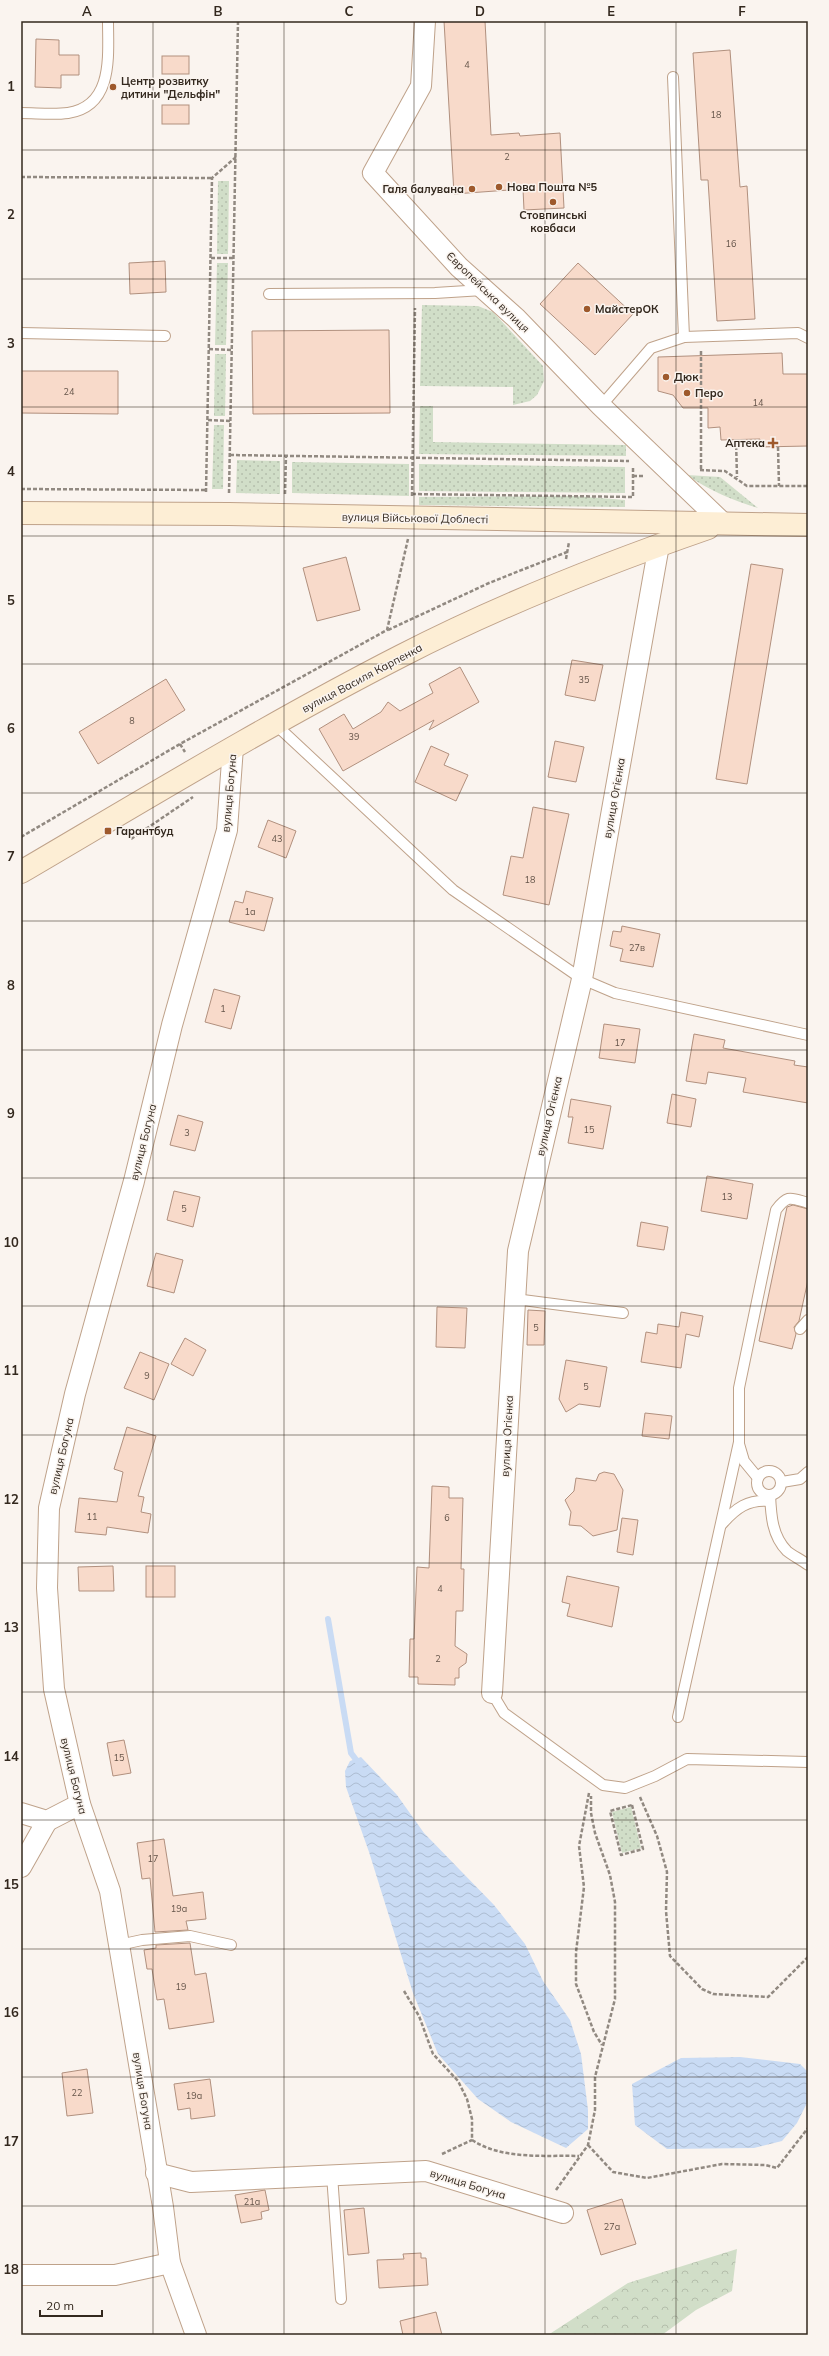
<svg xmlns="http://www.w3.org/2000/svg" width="829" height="2356" font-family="Mulish,sans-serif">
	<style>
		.grass { fill: url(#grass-dots) }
		.forest { fill: url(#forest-crowns) }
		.water { fill: url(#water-waves) }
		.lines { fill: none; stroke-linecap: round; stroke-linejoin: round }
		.stream { stroke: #c9dbf4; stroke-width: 6 }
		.building { fill: #f8daca; stroke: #b1907e }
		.lane-casing { stroke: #bfa28a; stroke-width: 12 }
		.street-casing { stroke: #bfa28a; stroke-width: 22 }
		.secondary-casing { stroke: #bfa28a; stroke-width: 24 }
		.path { stroke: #918981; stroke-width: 2.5; stroke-dasharray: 4 2; stroke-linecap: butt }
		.lane { stroke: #fff; stroke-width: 10 }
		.street { stroke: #fff; stroke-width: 20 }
		.secondary { stroke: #fdeed5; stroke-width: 22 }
		.grid { fill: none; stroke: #33281e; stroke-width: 1; stroke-opacity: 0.55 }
		.poi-dot { fill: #9e592c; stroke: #faf4ef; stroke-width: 1.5 }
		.labels { text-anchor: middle; stroke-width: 3; stroke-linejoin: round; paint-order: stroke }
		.number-label { font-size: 9px; fill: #645449 }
		.poi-label { font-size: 11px; font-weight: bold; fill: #33281e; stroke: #faf4ef; text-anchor: start }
		.street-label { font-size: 11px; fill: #33281e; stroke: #faf4ef }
		.neatline { fill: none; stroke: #33281e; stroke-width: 1.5 }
		.grid-label { font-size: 13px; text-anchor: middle; font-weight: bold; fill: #33281e }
	</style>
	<defs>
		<pattern id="grass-dots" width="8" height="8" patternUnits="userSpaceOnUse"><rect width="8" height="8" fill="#d1dec8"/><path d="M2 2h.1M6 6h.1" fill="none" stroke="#b4beab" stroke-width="1.8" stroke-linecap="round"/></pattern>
		<pattern id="forest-crowns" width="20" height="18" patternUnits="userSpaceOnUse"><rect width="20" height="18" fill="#d1dec8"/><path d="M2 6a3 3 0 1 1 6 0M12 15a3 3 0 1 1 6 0" fill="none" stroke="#b4beab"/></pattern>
		<pattern id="water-waves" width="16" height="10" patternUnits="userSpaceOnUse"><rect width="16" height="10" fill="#c9dbf4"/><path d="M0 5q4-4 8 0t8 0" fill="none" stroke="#adbcd1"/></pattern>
	</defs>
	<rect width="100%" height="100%" fill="#faf4ef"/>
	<g class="grass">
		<path d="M218 181H229L228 254H217Z"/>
		<path d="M217 263H228L226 345H215Z"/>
		<path d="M422 305 478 306 493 312 543 366 544 381 537 395 530 401 513 405V387L420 386Z"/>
		<path d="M215 354H226L225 416H214Z"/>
		<path d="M420 406H433V442L626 445V456L419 454Z"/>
		<path d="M214 425H224L223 489H212Z"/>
		<path d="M237 460 280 461V494L236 493Z"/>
		<path d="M292 462 409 464V496L292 493Z"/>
		<path d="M419 464 625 467V493L419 491Z"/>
		<path d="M687 475 720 477 758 508C732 500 710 491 687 475Z"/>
		<path d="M575 496 625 500V507L419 505V497Z"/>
		<path d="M631 1807 641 1848 622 1853 612 1812Z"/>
	</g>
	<path class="forest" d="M737 2249 732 2291 696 2310 662 2335H548L628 2283Z"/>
	<g class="water">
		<path d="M361 1757 397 1795 424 1833 494 1905 525 1944 543 1981 570 2020 581 2054 588 2110V2129L566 2148 511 2122 478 2099 438 2054 413 1993 369 1852 346 1787 345 1771 350 1761Z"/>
		<path d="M740 2057 800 2064 808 2072V2101L797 2123 782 2141 754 2148 667 2149 635 2125 632 2084 681 2058Z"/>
	</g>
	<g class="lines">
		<path class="stream" d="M328 1619 351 1753 360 1765"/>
	</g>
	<g class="building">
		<path d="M444 21H485L491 135 519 133 520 136 560 133 564 208 524 210 523 189 454 194Z"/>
		<path d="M36 39 59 40V55H79V75H61V88L35 87Z"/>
		<path d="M730 50 740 187 747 186 755 319 717 321 708 180H701L693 53Z"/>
		<rect x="162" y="56" width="27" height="18"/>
		<rect x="162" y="105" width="27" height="19"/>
		<path d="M165 261 166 292 130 294 129 263Z"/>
		<path d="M578 263 633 314 595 355 540 304Z"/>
		<path d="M389 330 390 413 253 414 252 331Z"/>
		<path d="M782 353 783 374H808V446L760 447V439L721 440 720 427 708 428V408H683L673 395 658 391V357Z"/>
		<path d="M21 371H118V414L21 413Z"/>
		<path d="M346 557 360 610 317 621 303 568Z"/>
		<path d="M751 564 783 569 747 784 716 779Z"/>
		<path d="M572 660 603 665 595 701 565 695Z"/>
		<path d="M460 667 479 702 429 730 434 720 343 771 319 729 344 714 353 729 381 712 388 702 400 711 433 693 429 684Z"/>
		<path d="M166 679 185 710 98 764 79 732Z"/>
		<path d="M555 741 584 747 576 782 548 777Z"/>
		<path d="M431 746 449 754 444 765 468 775 456 801 415 782Z"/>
		<path d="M533 807 569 814 549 905 503 895 511 856 523 858Z"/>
		<path d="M268 820 296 831 286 858 258 847Z"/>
		<path d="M246 891 273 898 264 931 229 922 235 901 243 903Z"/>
		<path d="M622 926 660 934 653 967 620 961 623 949 610 946 613 931 621 932Z"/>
		<path d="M214 989 240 996 231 1029 205 1022Z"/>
		<path d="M604 1024 640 1029 635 1063 599 1058Z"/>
		<path d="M694 1034 725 1040 723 1048 795 1061 794 1065 808 1067V1103L743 1092 746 1078 708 1072 706 1084 686 1081Z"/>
		<path d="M672 1094 696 1099 691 1127 667 1123Z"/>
		<path d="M571 1099 611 1106 603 1149 568 1143 573 1117H568Z"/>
		<path d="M178 1115 203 1122 195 1151 170 1145Z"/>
		<path d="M707 1176 753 1184 747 1219 701 1211Z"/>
		<path d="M174 1191 200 1197 193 1227 167 1220Z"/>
		<path d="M793 1205 808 1209V1280L799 1321 794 1327 796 1334 792 1349 759 1341 787 1207Z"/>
		<path d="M641 1222 668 1227 664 1250 637 1246Z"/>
		<path d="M156 1253 183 1260 174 1293 147 1286Z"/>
		<path d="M437 1307 467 1308 465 1348 436 1347Z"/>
		<path d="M528 1310 545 1311 544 1345H527Z"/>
		<path d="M681 1312 703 1316 699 1337 686 1334 681 1368 641 1362 646 1332 657 1334 658 1324 679 1327Z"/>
		<path d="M185 1338 206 1350 193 1376 171 1364Z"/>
		<path d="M140 1352 169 1364 154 1400 124 1388Z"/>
		<path d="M566 1360 607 1367 600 1407 579 1404 566 1412 559 1399Z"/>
		<path d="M645 1413 672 1416 669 1439 642 1436Z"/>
		<path d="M127 1427 156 1436 138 1496 144 1497 141 1512 151 1514 148 1533 107 1527 106 1535 75 1532 79 1498 117 1502 123 1472 114 1469Z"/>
		<path d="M604 1472 614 1474 623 1490 617 1530 593 1536 581 1526 569 1525 571 1512 565 1500 574 1491 576 1478 596 1481 599 1474Z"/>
		<path d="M432 1486 449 1487V1498H463L461 1569H464L463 1611H456L455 1646 467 1654 466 1663 459 1668V1678H455V1685L418 1684V1677H409L410 1639H414L417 1567 429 1568Z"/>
		<path d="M622 1518 638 1520 633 1555 617 1552Z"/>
		<path d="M113 1566 114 1591H79L78 1567Z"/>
		<rect x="146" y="1566" width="29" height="31"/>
		<path d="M567 1576 619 1587 612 1627 567 1616 570 1604 562 1602Z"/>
		<path d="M124 1740 131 1773 113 1776 107 1743Z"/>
		<path d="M164 1839 173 1896 203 1892 206 1919 186 1921 188 1930 155 1932 150 1878 142 1879 137 1843Z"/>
		<path d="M190 1943 195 1975 206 1973 214 2022 169 2029 164 1999 157 2000 152 1969H147L144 1950 156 1948V1945Z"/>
		<path d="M87 2069 93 2113 67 2116 62 2073Z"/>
		<path d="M210 2079 215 2116 191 2119 190 2108 178 2110 174 2084Z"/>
		<path d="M265 2190 269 2210 261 2212 262 2219 241 2223 235 2195Z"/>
		<path d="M622 2199 636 2244 601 2255 587 2210Z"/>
		<path d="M364 2208 369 2253 348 2255 344 2210Z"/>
		<path d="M421 2253V2258H426L428 2285 379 2288 377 2260 404 2259 403 2254Z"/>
		<path d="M436 2312 442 2335H403L400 2321Z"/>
	</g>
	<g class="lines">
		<defs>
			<g id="lane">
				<path d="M673 77 684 337"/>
				<path d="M21 113C36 113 53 115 68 113 114 106 108 55 108 21"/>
				<path d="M269 294 435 293 483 290"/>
				<path d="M21 333 165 336"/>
				<path d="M601 406 651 348 684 337 798 333 808 338"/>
				<path d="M275 724 453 890 582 979 615 993 808 1035"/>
				<path d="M515 1299 623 1313"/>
				<path d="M800 1329 808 1320"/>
				<path d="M739 1444 744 1461 758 1478"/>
				<circle cx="769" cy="1483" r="12"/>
				<path d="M782 1482 800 1479 808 1472"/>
				<path d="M770 1495C771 1515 772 1536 787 1551 793 1556 802 1560 808 1565"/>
				<path d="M722 1524C736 1508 748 1499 770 1501"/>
				<path d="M492 1693 504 1713 603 1785 625 1788 655 1776 687 1759 808 1762"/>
				<path d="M678 1717 739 1442V1388L776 1210C788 1194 791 1198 808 1203"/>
				<path d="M119 1945 142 1940 190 1936 231 1945"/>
				<path d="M332 2175 341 2299"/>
			</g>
			<g id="street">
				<path d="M425 21 421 86 373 173 459 267 516 318 601 406 723 523"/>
				<path d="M492 1693 518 1251 582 979 659 545"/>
				<path d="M21 1813 47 1821 80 1804"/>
				<path d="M21 1867 47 1821"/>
				<path d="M156 2173 191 2182 426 2171 563 2213"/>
				<path d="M21 2275H115L170 2263"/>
				<path d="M196 2335 170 2263 163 2207 110 1891 80 1804 54 1689 47 1588 49 1508 75 1394 134 1181 172 1025 227 830 233 747"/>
			</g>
			<g id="secondary">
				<path d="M21 513 229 514 808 525"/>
				<path d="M21 872C147 798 272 722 401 656 500 605 604 564 708 528"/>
			</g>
		</defs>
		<use href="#lane" class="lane-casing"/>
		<use href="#street" class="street-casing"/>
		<use href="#secondary" class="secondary-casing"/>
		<g class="path">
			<path d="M21 177 212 178"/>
			<path d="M211 258H234"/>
			<path d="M209 349 232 350"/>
			<path d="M701 351V470"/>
			<path d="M208 420 231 421"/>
			<path d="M736 440 737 477"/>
			<path d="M778 447 779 486"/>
			<path d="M230 455 629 461"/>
			<path d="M700 470 725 471 747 486H808"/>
			<path d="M633 476H645"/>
			<path d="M21 489 206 490"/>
			<path d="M206 492 212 178 236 157"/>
			<path d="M229 493 238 21"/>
			<path d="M285 494 286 456"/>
			<path d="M412 494 633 497V466"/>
			<path d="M412 496 415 308"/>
			<path d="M566 559 569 542"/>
			<path d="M388 630 489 583 567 552"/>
			<path d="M180 744 185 752"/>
			<path d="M21 837 180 744 387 630 408 539"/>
			<path d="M131 839 193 797"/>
			<path d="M589 1793 579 1846 584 1887 576 1952V1984L594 2032 602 2045"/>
			<path d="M640 1797 657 1836 667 1872 666 1911 670 1956 702 1989 713 1994 768 1997 808 1957"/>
			<path d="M632 1805 643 1849 621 1855 610 1811Z"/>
			<path d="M404 1991 419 2016 433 2054 458 2081 467 2099 472 2119V2140"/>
			<path d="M472 2140C503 2160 543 2155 579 2156"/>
			<path d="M588 2145 613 2172 647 2178 722 2164 765 2165 777 2168 808 2128"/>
			<path d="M442 2154 472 2140"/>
			<path d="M556 2190 588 2145 595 2110V2077L615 1999V1902L610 1875 595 1833 591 1813V1796"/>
		</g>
		<use href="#lane" class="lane"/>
		<use href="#street" class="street"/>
		<use href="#secondary" class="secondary"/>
	</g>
	<path class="grid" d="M153 21V2335M284 21V2335M414 21V2335M545 21V2335M676 21V2335M21 150H808M21 279H808M21 407H808M21 536H808M21 664H808M21 793H808M21 921H808M21 1050H808M21 1178H808M21 1306H808M21 1435H808M21 1563H808M21 1692H808M21 1820H808M21 1949H808M21 2077H808M21 2206H808"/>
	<g class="poi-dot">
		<circle cx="113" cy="87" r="4"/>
		<circle cx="499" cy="187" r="4"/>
		<circle cx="472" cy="189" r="4"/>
		<circle cx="553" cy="202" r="4"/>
		<circle cx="587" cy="309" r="4"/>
		<circle cx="666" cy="377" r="4"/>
		<circle cx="687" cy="393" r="4"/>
		<path d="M771 437h4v4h4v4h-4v4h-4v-4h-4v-4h4z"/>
		<rect x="104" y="827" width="8" height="8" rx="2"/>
	</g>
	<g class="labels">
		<g class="number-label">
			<text x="467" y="68">4</text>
			<text x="716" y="118">18</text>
			<text x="507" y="160">2</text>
			<text x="731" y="247">16</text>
			<text x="69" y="395">24</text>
			<text x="758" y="406">14</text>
			<text x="584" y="683">35</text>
			<text x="132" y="724">8</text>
			<text x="354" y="740">39</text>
			<text x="277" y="842">43</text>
			<text x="530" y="883">18</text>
			<text x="250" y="915">1а</text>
			<text x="637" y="951">27в</text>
			<text x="223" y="1012">1</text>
			<text x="620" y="1046">17</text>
			<text x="589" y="1133">15</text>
			<text x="187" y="1136">3</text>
			<text x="727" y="1200">13</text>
			<text x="184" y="1212">5</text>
			<text x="536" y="1331">5</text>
			<text x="147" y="1379">9</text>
			<text x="586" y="1390">5</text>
			<text x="92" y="1520">11</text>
			<text x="447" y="1521">6</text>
			<text x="440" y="1592">4</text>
			<text x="438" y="1662">2</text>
			<text x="119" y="1761">15</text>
			<text x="153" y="1862">17</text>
			<text x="179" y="1912">19а</text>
			<text x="181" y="1990">19</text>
			<text x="77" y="2096">22</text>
			<text x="194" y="2099">19а</text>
			<text x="252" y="2205">21а</text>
			<text x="612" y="2230">27а</text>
		</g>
		<g class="poi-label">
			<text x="121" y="85">Центр розвитку<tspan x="121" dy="13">дитини "Дельфін"</tspan></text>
			<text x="507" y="191">Нова Пошта №5</text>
			<text x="464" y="193" text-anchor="end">Галя балувана</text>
			<text x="553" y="219" text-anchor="middle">Стовпинські<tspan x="553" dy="13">ковбаси</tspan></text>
			<text x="595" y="313">МайстерОК</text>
			<text x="674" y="381">Дюк</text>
			<text x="695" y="397">Перо</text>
			<text x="765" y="447" text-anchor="end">Аптека</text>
			<text x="116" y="835">Гарантбуд</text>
		</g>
		<g class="street-label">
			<text transform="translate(488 292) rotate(44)" y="4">Європейська вулиця</text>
			<text transform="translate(415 518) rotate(1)" y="4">вулиця Військової Доблесті</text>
			<text transform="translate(362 678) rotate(-28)" y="4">вулиця Василя Карпенка</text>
			<text transform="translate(229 793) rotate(-85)" y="4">вулиця Богуна</text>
			<text transform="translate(614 798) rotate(-80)" y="4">вулиця Огієнка</text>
			<text transform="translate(549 1116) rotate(-77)" y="4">вулиця Огієнка</text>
			<text transform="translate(143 1142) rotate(-76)" y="4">вулиця Богуна</text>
			<text transform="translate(507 1436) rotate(-87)" y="4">вулиця Огієнка</text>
			<text transform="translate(61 1456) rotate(-77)" y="4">вулиця Богуна</text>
			<text transform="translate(74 1776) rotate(76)" y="4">вулиця Богуна</text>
			<text transform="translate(143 2091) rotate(81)" y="4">вулиця Богуна</text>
			<text transform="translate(468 2184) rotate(17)" y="4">вулиця Богуна</text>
		</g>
	</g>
	<rect width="829" height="2356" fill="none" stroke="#faf4ef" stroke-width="44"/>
	<path d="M40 2310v6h62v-6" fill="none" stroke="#33281e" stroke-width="2"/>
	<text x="46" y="2310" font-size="12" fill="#33281e" stroke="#faf4ef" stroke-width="3" paint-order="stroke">20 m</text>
	<rect x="22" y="22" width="785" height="2312" class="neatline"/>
	<g class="grid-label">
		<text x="87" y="16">A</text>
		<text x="218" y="16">B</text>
		<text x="349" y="16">C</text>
		<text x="480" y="16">D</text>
		<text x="611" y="16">E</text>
		<text x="742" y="16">F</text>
		<text x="11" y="91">1</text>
		<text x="11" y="219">2</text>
		<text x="11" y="348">3</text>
		<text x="11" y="476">4</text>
		<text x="11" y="605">5</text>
		<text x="11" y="733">6</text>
		<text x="11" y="861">7</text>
		<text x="11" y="990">8</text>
		<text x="11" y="1118">9</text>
		<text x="11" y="1247">10</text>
		<text x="11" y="1375">11</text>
		<text x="11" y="1504">12</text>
		<text x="11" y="1632">13</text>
		<text x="11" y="1761">14</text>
		<text x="11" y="1889">15</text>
		<text x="11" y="2017">16</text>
		<text x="11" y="2146">17</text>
		<text x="11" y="2274">18</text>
	</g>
</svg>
